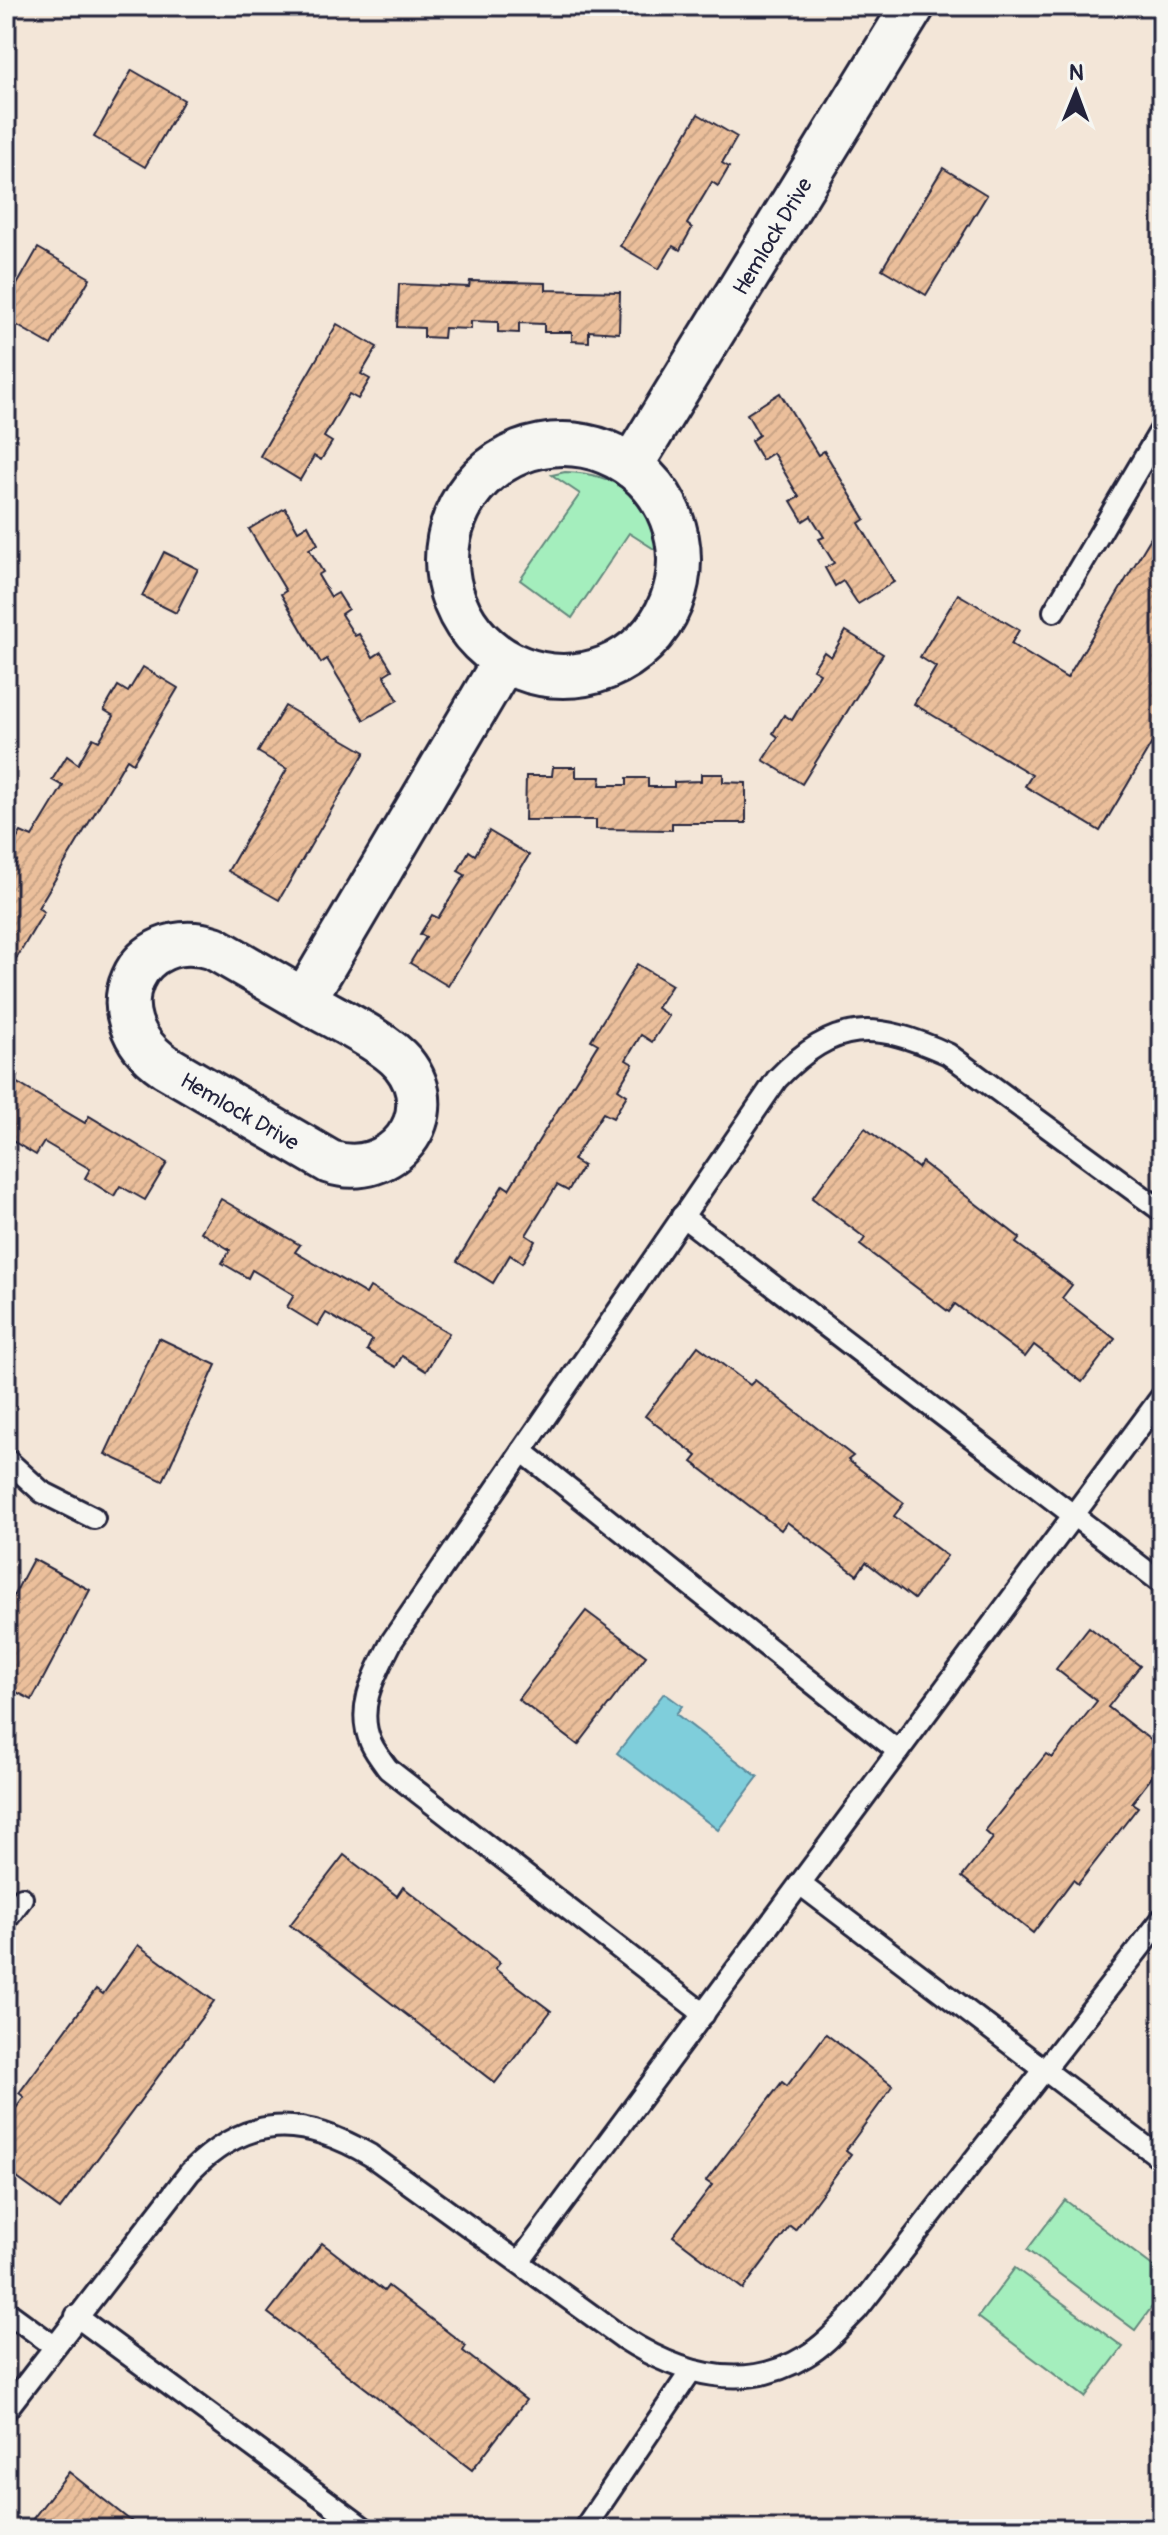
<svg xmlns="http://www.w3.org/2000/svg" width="1168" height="2535" font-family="Pangolin,sans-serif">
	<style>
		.grass { fill: #a4eebd; stroke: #63887c; stroke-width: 2 }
		.water { fill: #7fcedb; stroke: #5a899b; stroke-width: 2 }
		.building { fill: url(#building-hatch); stroke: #22223b; stroke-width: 2 }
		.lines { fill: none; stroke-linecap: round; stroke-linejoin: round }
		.lane-casing { stroke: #22223b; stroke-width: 26 }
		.street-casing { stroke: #22223b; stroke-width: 48 }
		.lane { stroke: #f6f6f2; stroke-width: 20 }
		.street { stroke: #f6f6f2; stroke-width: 42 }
		.labels { text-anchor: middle; stroke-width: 6; stroke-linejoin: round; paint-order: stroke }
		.street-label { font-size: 22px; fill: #22223b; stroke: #f6f6f2 }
	</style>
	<defs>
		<pattern id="building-hatch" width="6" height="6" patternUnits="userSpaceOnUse" patternTransform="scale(2)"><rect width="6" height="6" fill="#ebbf9b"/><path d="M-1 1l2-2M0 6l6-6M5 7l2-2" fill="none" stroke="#c9a486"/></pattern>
	</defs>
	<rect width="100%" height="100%" fill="#f3e6d8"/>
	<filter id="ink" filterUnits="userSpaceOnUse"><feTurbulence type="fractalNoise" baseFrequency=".0125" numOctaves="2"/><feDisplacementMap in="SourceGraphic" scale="16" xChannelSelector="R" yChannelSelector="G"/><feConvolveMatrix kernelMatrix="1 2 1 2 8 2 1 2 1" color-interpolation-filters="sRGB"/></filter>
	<g filter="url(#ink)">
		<g class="grass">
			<path d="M565 472C615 473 656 498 659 552L629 533 572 618 520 580 580 494 552 475Z"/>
			<path d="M1065 2200 1162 2273V2293L1135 2330 1027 2250Z"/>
			<path d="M1015 2268 1123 2347 1085 2397 978 2317Z"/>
		</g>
		<path class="water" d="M664 1693 682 1706 676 1714 758 1777 718 1830 617 1753Z"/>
		<g class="building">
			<path d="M132 70 184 100 145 167 94 137Z"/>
			<path d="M698 114 737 137 722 163 729 167 718 186 712 182 687 224 692 228 680 250 673 246 659 269 620 246Z"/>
			<path d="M943 168 987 195 926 295 882 269Z"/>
			<path d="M38 248 90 278 51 345 6 319V304Z"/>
			<path d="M470 281 546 283V290L620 292 619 333 589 331V342L572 341V332H544V324L519 323V333L498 332V322L471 321V329L444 328 443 338 424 337V328L397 327 399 284 469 287Z"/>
			<path d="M337 324 377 347 361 374 370 379 358 399 349 394 324 437 332 442 321 460 314 456 300 480 260 456Z"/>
			<path d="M780 393 818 455 824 451 865 519 859 523 894 582 858 604 843 581 835 586 825 568 834 563 819 539 824 537 811 516 803 521 791 501 799 497 773 453 762 460 751 441 759 435 747 414Z"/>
			<path d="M285 508 298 531 308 525 318 544 309 549 323 572 318 575 331 597 338 593 348 609 341 614 355 636 359 634 373 657 381 652 392 670 384 675 398 700 364 720 327 659 321 663 281 594 286 591 249 529Z"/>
			<path d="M1162 519V726L1100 831 1025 786 1032 775 914 704 936 667 920 657 958 594 1019 630 1011 644 1067 678Z"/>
			<path d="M164 552 198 569 176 613 142 596Z"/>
			<path d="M846 631 883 654 802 784 763 760 778 737 773 733 784 715 792 720 820 673 813 669 824 652 831 657Z"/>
			<path d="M143 667 178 688 133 763 127 759 38 908 44 912 6 976V879L17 861 7 855 21 832 32 837 63 786 52 780 67 756 78 764 93 738 99 741 114 716 104 710 118 686 128 692Z"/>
			<path d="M285 706 365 752 279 900 228 871 287 769 258 752Z"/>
			<path d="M553 767H576V777H601L600 785H627V778H648V787H674V782L701 781V774H723V782L746 783V823H672V830L596 829V820H525L526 776H552Z"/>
			<path d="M489 831 529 855 448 986 410 963 426 937 420 934 432 915 438 918 465 875 458 871 469 851 475 855Z"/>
			<path d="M637 964 672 985 657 1008 669 1016 652 1042 641 1035 626 1060 633 1064 618 1089 627 1095 613 1118 603 1113 573 1160 583 1166 568 1191 557 1185 526 1235 535 1241 522 1263 510 1255 493 1283 457 1261 503 1185 509 1189 598 1044 591 1040Z"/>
			<path d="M6 1067 18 1075 14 1081 85 1123 89 1116 167 1163 145 1200 120 1186 114 1196 85 1178 90 1169 44 1142 36 1155 6 1137 12 1124 6 1121Z"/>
			<path d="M865 1128 918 1168 922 1162 1020 1238 1016 1243 1072 1285 1062 1298 1115 1339 1082 1382 1034 1345 1025 1357 955 1304 949 1312 860 1245 865 1238 812 1198Z"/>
			<path d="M221 1199 300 1245 295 1252 366 1294 370 1287 449 1333 426 1371 402 1356 396 1367 367 1350 372 1340 326 1313 318 1326 287 1307 294 1295 252 1270 248 1278 222 1263 230 1250 201 1232Z"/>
			<path d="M159 1338 216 1365 163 1481 105 1454Z"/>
			<path d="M698 1346 750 1385 755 1380 853 1456 848 1460 904 1503 894 1516 947 1556 914 1599 866 1562 857 1575 787 1522 781 1530 692 1462 697 1456 645 1416Z"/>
			<path d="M33 1559 90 1590 32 1700 6 1687V1610Z"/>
			<path d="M586 1611 646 1656 578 1745 518 1699Z"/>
			<path d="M1089 1627 1140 1666 1108 1707 1162 1749V1764L1132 1803 1138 1807 1078 1884 1073 1880 1033 1933 962 1877 993 1838 985 1831 1046 1754 1052 1758 1097 1701 1056 1669Z"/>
			<path d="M344 1855 397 1896 403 1887 500 1963 495 1969 551 2011 495 2083 290 1925Z"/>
			<path d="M138 1945 214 2001 60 2209 6 2170V2122L24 2097 19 2093 96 1989 103 1994Z"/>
			<path d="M826 2034 893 2086 846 2150 851 2154 795 2230 790 2226 743 2289 673 2236 712 2185 706 2181 782 2082 787 2086Z"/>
			<path d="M322 2243 384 2291 388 2286 466 2346 463 2351 526 2400 472 2470 268 2313Z"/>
			<path d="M69 2472 141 2529H25Z"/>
		</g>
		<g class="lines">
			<defs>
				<g id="lane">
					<path d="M1054 611 1162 428"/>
					<path d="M682 1216 1162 1583"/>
					<path d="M522 1451 898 1751"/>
					<path d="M6 1459 42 1492 94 1518"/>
					<path d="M800 1884 1162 2159"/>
					<path d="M6 1920 22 1898"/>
					<path d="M704 2014 388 1769C382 1761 375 1752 371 1743 355 1707 376 1673 392 1641L777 1079C835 1019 875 1021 948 1054L1162 1211"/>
					<path d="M519 2262 1162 1396"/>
					<path d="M6 2311 54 2346"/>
					<path d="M76 2316 365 2529"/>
					<path d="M6 2410 190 2172C248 2114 301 2115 370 2155L623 2338C679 2374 745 2394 806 2356 826 2344 841 2326 857 2310L1162 1919"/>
					<path d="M584 2529 691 2371"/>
				</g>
				<g id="street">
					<circle cx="563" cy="560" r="116"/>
					<path d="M631 466 913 6"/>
					<path d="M304 1000C330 1016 385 1041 403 1063 446 1116 391 1182 330 1162L165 1066C92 1016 136 923 214 948L304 1000 504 661"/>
				</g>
			</defs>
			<use href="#lane" class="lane-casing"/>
			<use href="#street" class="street-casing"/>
			<use href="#lane" class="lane"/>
			<use href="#street" class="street"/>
		</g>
	</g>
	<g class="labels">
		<g class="street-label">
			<text transform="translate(772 236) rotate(-59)" y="8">Hemlock Drive</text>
			<text transform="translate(240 1111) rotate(30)" y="8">Hemlock Drive</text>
		</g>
	</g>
	<rect width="1168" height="2535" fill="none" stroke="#f6f6f2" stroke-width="32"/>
	<rect x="16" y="16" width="1136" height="2503" fill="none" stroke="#22223b" stroke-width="3" filter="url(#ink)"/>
	<g transform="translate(1076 92) rotate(1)" stroke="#f6f6f2" stroke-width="6" paint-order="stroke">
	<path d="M0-6L14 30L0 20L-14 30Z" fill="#22223b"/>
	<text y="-12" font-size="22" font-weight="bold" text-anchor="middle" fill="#22223b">N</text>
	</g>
</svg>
